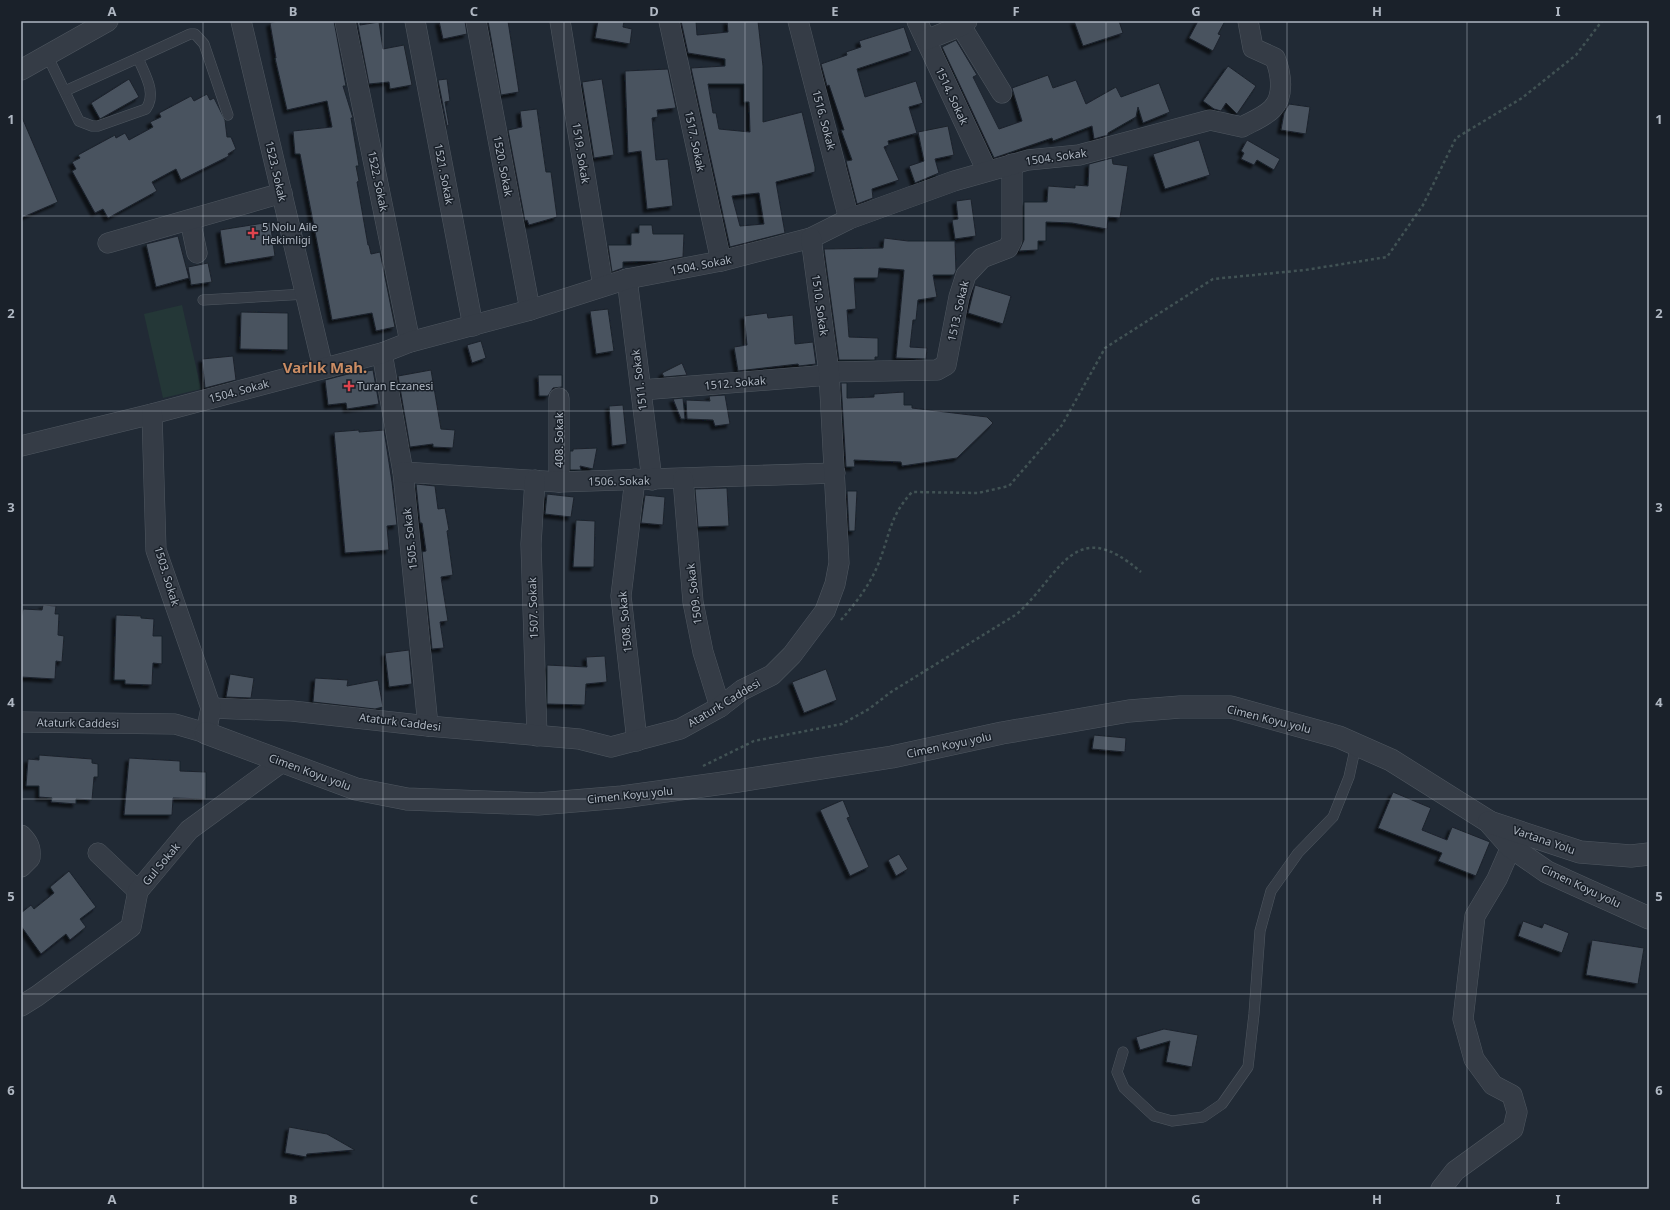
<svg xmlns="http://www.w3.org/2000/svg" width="1670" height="1210" font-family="'Noto Sans',sans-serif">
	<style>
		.green { fill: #243737 }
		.building { fill: #48525f; stroke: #1c232c; fill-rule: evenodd; filter: url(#shadow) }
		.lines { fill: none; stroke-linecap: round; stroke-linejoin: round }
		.service-casing { stroke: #4f5760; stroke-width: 11 }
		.minor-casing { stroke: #4f5760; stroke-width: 21 }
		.tertiary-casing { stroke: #4f5760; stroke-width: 23 }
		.path { stroke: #415254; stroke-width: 2.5; stroke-dasharray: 3 3; stroke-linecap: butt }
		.service { stroke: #353c46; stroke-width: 10 }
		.minor { stroke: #353c46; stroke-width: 20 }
		.tertiary { stroke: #353c46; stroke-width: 22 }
		.grid { fill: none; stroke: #afb7c2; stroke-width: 1; stroke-opacity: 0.55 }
		.health-dot { fill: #e0444e; stroke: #1a212a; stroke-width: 1.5 }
		.labels { text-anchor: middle; stroke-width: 3; stroke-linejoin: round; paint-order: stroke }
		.street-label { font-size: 11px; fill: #afb7c2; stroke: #1a212a }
		.poi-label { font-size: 11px; fill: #afb7c2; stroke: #1a212a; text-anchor: start }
		.district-label { font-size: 15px; font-weight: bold; fill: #ca8c63; stroke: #1a212a }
		.neatline { fill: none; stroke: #afb7c2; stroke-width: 1.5 }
		.grid-label { font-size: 13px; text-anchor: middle; font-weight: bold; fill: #afb7c2 }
	</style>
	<defs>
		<filter id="shadow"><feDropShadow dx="-3.5" dy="3.5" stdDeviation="1" flood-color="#0009"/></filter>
	</defs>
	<rect width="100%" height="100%" fill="#212a35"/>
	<path class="green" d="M182 305 201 389 163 398 144 314Z"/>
	<g class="building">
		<path d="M278 21H334L346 86H343L353 118H351L359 166H356L359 181 357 182 368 245H369L371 254 380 252 395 327 376 331 372 313 332 320 300 154H295L293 131 332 127 327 101 287 110 275 58H276L270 23Z"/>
		<path d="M357 21H360V25L379 22 383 49 404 45 412 85 390 89 389 82 369 84Z"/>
		<path d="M439 21H465L467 34 443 39Z"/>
		<path d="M488 21H508L519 92 501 95Z"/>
		<path d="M598 21H624L623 27 632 29 630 44 595 38Z"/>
		<path d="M681 21H696L697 35 728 32 727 21H758L763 66V122L802 112 815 167V172L776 182 785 233 730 247 691 68 725 66V59L688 53ZM708 84H744V102H749L750 132 719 129 716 113H713ZM759 193 764 224 740 226 732 196Z"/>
		<path d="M1074 21H1119L1123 33 1083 46Z"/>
		<path d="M1198 21H1225L1218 34 1221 35 1213 51 1189 38Z"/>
		<path d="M904 27 912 51 857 69 865 97 916 81 923 103 909 107 917 133 888 141 889 145 884 147 899 180 872 189 873 198 857 204 846 161 852 160 841 130H844L829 85 827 86 821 64 847 55 846 52 861 47 859 41Z"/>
		<path d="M956 40 977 75 973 77 999 129 1022 121 1012 88 1048 75 1053 88 1076 80 1086 104 1116 87 1121 97 1159 83 1170 112 1143 123 1138 107 1136 117 1108 133V135L1094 139 1092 126 1053 141 1052 138 994 158 942 47Z"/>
		<path d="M1228 66 1256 86 1237 114 1226 103 1221 111 1214 109 1203 101Z"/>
		<path d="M668 69 676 108 657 110 658 117 652 118 656 160 668 159 673 206 647 209 641 151 628 153 625 71Z"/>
		<path d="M129 79 139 97 100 119 91 103Z"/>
		<path d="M447 79 450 101 445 102 449 125 447 126 438 80Z"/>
		<path d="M602 79 614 155 594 158 582 82Z"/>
		<path d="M207 94 210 100 214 98 225 120 227 137H231L236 149 228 154 229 156 181 180 176 169 152 182 157 191 108 218 103 209 95 213 72 171 76 169 72 162 80 158 78 155 115 135 116 138 125 133 129 140 153 127 150 122 161 117 159 113 191 96 194 101Z"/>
		<path d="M1289 104 1310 107 1306 134 1281 130 1284 113Z"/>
		<path d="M537 109 546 172H551L557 217 529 225 527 220 525 221 508 130 522 127 520 111Z"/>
		<path d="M21 115 58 202 21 218Z"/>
		<path d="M948 126 954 155 935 159 939 173 915 183 909 166 924 161 918 132Z"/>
		<path d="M1199 140 1210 175 1165 189 1153 154Z"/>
		<path d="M1247 140 1280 159 1274 170 1257 160 1254 165 1241 159 1244 153 1241 151Z"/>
		<path d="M1112 158 1113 164 1128 166 1120 218 1108 217 1107 229 1072 223 1046 222V241H1038V250L1019 251 1024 240V202H1047L1048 186 1075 188V185L1088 186 1089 164Z"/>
		<path d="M971 199 976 236 955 239 952 220 958 219 956 201Z"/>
		<path d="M270 222 275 256 225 264 220 230Z"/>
		<path d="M639 225H652L653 234H684L683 257 661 261 623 262V268L612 272 608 245H631V233H639Z"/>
		<path d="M178 236 189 278 156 287 146 244Z"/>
		<path d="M884 238 908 241H955L956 271 954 275H933L937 297 918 300 916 320H913L910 347 927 348 926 359 896 358 904 270 879 268 878 278H854L856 309 847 310 849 337 878 338V357H875V360H839L824 249 883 248Z"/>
		<path d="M208 263 212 282 191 285 188 267Z"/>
		<path d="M975 285 1011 296 1003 324 968 313Z"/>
		<path d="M608 309 614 351 596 354 590 311Z"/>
		<path d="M241 312 288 313V350L240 349Z"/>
		<path d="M767 313 768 318 793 315 795 344 813 342 816 364 799 366 798 364 738 371 734 347 747 345 744 316Z"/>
		<path d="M481 341 486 358 472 363 467 345Z"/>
		<path d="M233 356 236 380 205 388 202 359Z"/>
		<path d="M682 363 687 375 664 377 662 373Z"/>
		<path d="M373 370 379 404 347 409 346 403 328 405 325 380 348 374Z"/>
		<path d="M431 370 441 429 455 430 453 448 433 447V444L410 447 398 376Z"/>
		<path d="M538 375H562V387L553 388 548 396H539Z"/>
		<path d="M841 383H847V398L874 397V394L904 392V405H912V408L987 417 993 423 957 458 902 466 901 462 854 460 855 467H846Z"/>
		<path d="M725 395 730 424 715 426 713 420 687 419 686 400 710 401 709 396Z"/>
		<path d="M683 398 685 419H681L673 399Z"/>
		<path d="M623 405 627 444 612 446 609 406Z"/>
		<path d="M359 430V432L384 430 392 482 397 525 387 526 389 550 345 553 334 432Z"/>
		<path d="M597 448 593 469 580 466 581 470H570V451H573V449Z"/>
		<path d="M416 484 435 486 438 509 445 508 449 530 447 531 453 575 441 577 448 621 440 622 444 648 432 649 422 552 426 551 422 523H420Z"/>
		<path d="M727 488 729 526 698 527 695 489Z"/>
		<path d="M847 491H857L855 531H849Z"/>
		<path d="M547 494 574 497 571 517 545 514Z"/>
		<path d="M645 495 665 497 663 525 641 523Z"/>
		<path d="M576 520 595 521 594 567H573Z"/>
		<path d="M43 605 56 606 55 614H59L58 635 64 636 62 662 56 661 55 679 21 677V619L23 609 42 610Z"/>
		<path d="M116 615 141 616V618L154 619 153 636H162V664L153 663 152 685 125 684V680H114Z"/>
		<path d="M409 650 412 684 389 687 385 653Z"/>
		<path d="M605 656 607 682 586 684 585 705 547 704V665L587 667 586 657Z"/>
		<path d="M826 669 837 700 804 713 792 682Z"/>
		<path d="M230 674 254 678 251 698 226 697Z"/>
		<path d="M315 678 348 680 347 686 378 680 383 707 375 709 313 702Z"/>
		<path d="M1094 735 1126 738 1125 752 1092 749Z"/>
		<path d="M39 755 92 759V763L98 764V777H94L92 800 76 799V804L51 802 52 798 39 797V786H26L28 759 39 760Z"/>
		<path d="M129 758 180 761V771L206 772V799L173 798 172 815H124Z"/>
		<path d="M1393 792 1431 808 1422 830 1447 840 1452 827 1490 842 1476 876 1438 861 1442 853 1378 828Z"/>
		<path d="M843 800 850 817 847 818 869 867 850 876 820 810Z"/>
		<path d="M899 854 908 869 896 876 888 860Z"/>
		<path d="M69 871 96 907 80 919 86 927 70 940 66 934 41 954 21 926V913L31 905 34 909 54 893 50 887Z"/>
		<path d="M1523 921 1542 928 1544 923 1569 933 1562 953 1518 936Z"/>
		<path d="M1592 940 1644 948 1638 984 1586 975Z"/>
		<path d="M1164 1029 1198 1035 1192 1067 1166 1062 1170 1041 1140 1050 1136 1037Z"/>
		<path d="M289 1127 327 1134 355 1150 307 1154 306 1157 285 1153Z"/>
	</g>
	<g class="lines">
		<defs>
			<g id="service">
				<path d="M47 55 79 121 92 126H98L146 109C157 93 145 75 138 58L190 34H195L204 44 228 115"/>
				<path d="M65 91 138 58"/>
				<path d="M203 300 306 294"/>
				<path d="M1123 1052 1117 1072 1124 1088 1154 1116 1172 1121 1203 1117 1222 1104 1248 1067 1254 1014 1260 931 1271 891 1298 853 1333 817 1349 777 1356 745"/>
			</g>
			<g id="minor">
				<path d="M241 21 323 368"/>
				<path d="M345 21 410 342"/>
				<path d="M415 21 473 326"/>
				<path d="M476 21 530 310"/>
				<path d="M560 21 603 286"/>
				<path d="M669 21 721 261"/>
				<path d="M798 21 849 219"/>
				<path d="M917 21 987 171"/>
				<path d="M961 26 1002 93"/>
				<path d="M926 40 961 26 967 21"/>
				<path d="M21 70 108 21"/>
				<path d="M190 220 197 253"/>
				<path d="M108 243 282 193"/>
				<path d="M627 279 652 480"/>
				<path d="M382 353 403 472 428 726"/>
				<path d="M829 372 937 370 946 365 959 297 966 275 982 258 1008 248 1012 240V164"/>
				<path d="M641 390 829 375"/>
				<path d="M559 398V482"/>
				<path d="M21 446 152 414 382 353 410 342 530 310 627 279 721 261 811 238 849 219 954 181 1028 160 1079 155 1210 120 1242 127C1251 122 1264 117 1272 109 1285 96 1281 73 1275 58L1253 48 1248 21"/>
				<path d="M403 472 559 482 835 473"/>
				<path d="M635 479 621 596 637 741"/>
				<path d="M683 479 693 602 703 652 720 707"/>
				<path d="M535 480 531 544 537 736"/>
				<path d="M211 708 292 711 428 726 579 739 611 747 680 729 720 707 742 690 772 675 792 655 825 611 835 584 839 563 829 372 811 238"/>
				<path d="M21 722 175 724 206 733 211 708 156 550 152 414"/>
				<path d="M21 835C29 843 31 848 30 858L21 867"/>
				<path d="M98 853 138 891"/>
				<path d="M21 1006 37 996 131 927 138 891 189 830 282 762"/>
				<path d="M1441 1189 1455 1171 1513 1129 1517 1112 1512 1095 1493 1085 1474 1059 1463 1019 1475 916 1497 879 1511 847"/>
			</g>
			<g id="tertiary">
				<path d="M206 733 356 789 407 799 538 804 622 797 738 781 892 757 1002 733 1129 711 1180 707H1231L1339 737 1391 760 1488 821 1511 847 1547 872 1649 918"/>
				<path d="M1489 822 1580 852 1631 856 1649 854"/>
			</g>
		</defs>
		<use href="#service" class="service-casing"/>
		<use href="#minor" class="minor-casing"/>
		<use href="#tertiary" class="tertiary-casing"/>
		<g class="path">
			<path d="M841 620C855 604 869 586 877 567 890 537 888 518 912 492L978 493 1009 486 1062 425 1105 348 1213 279 1305 270 1387 257 1423 205 1456 138 1522 98 1576 55 1602 21"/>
			<path d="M703 766 754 741 842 724 869 709 891 692 1017 614C1062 573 1074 514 1141 572"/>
		</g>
		<use href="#service" class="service"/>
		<use href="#minor" class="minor"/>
		<use href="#tertiary" class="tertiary"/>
	</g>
	<path class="grid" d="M203 21V1189M383 21V1189M564 21V1189M745 21V1189M925 21V1189M1106 21V1189M1287 21V1189M1467 21V1189M21 216H1649M21 411H1649M21 605H1649M21 799H1649M21 994H1649"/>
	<g class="health-dot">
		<path d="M251 227h4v4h4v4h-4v4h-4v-4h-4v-4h4z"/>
		<path d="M347 380h4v4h4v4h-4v4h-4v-4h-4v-4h4z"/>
	</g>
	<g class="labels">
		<g class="street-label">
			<text transform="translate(952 96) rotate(65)" y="4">1514. Sokak</text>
			<text transform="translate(824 120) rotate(75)" y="4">1516. Sokak</text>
			<text transform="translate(695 141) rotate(78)" y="4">1517. Sokak</text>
			<text transform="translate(581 153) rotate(81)" y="4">1519. Sokak</text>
			<text transform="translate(1056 157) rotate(-8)" y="4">1504. Sokak</text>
			<text transform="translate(503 166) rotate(79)" y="4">1520. Sokak</text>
			<text transform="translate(276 171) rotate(77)" y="4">1523. Sokak</text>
			<text transform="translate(444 174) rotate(79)" y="4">1521. Sokak</text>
			<text transform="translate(378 181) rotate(78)" y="4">1522. Sokak</text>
			<text transform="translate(701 265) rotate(-11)" y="4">1504. Sokak</text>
			<text transform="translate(820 305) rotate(82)" y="4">1510. Sokak</text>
			<text transform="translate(958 311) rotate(-77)" y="4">1513. Sokak</text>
			<text transform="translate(639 380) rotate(-97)" y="4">1511. Sokak</text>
			<text transform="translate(735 383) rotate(-5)" y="4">1512. Sokak</text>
			<text transform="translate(239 391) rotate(-15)" y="4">1504. Sokak</text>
			<text transform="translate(559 440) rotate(-90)" y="4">408. Sokak</text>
			<text transform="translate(619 481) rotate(-1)" y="4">1506. Sokak</text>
			<text transform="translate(410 539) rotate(-96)" y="4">1505. Sokak</text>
			<text transform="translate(167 576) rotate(73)" y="4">1503. Sokak</text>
			<text transform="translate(694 594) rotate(-97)" y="4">1509. Sokak</text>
			<text transform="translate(533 608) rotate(-92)" y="4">1507. Sokak</text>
			<text transform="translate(625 622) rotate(-95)" y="4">1508. Sokak</text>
			<text transform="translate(724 703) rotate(-31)" y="4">Ataturk Caddesi</text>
			<text transform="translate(1269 719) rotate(14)" y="4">Cimen Koyu yolu</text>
			<text transform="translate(400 722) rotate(7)" y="4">Ataturk Caddesi</text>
			<text transform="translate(78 723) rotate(1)" y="4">Ataturk Caddesi</text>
			<text transform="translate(949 745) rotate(-12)" y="4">Cimen Koyu yolu</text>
			<text transform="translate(310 772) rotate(20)" y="4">Cimen Koyu yolu</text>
			<text transform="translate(630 795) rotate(-6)" y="4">Cimen Koyu yolu</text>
			<text transform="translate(1544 840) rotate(19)" y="4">Vartana Yolu</text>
			<text transform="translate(161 864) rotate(-50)" y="4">Gul Sokak</text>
			<text transform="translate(1581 886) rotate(25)" y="4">Cimen Koyu yolu</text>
		</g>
		<g class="poi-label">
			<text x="262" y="231">5 Nolu Aile<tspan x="262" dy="13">Hekimligi</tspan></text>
			<text x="357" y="390">Turan Eczanesi</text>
		</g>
		<g class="district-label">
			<text x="325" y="373">Varlık Mah.</text>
		</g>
	</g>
	<rect width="1670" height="1210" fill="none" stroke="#1a212a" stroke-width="44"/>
	<rect x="22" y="22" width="1626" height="1166" class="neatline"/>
	<g class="grid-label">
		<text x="112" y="16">A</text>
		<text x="293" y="16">B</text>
		<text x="474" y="16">C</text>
		<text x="654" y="16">D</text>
		<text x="835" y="16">E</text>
		<text x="1016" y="16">F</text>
		<text x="1196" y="16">G</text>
		<text x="1377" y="16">H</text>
		<text x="1558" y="16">I</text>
		<text x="11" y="124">1</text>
		<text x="1659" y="124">1</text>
		<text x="11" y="318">2</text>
		<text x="1659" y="318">2</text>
		<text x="11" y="512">3</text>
		<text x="1659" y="512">3</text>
		<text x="11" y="707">4</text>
		<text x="1659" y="707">4</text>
		<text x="11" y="901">5</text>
		<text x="1659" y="901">5</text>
		<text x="11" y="1095">6</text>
		<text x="1659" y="1095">6</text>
		<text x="112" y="1204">A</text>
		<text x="293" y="1204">B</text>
		<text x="474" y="1204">C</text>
		<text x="654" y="1204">D</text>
		<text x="835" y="1204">E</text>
		<text x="1016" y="1204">F</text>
		<text x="1196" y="1204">G</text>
		<text x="1377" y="1204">H</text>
		<text x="1558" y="1204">I</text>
	</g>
</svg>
